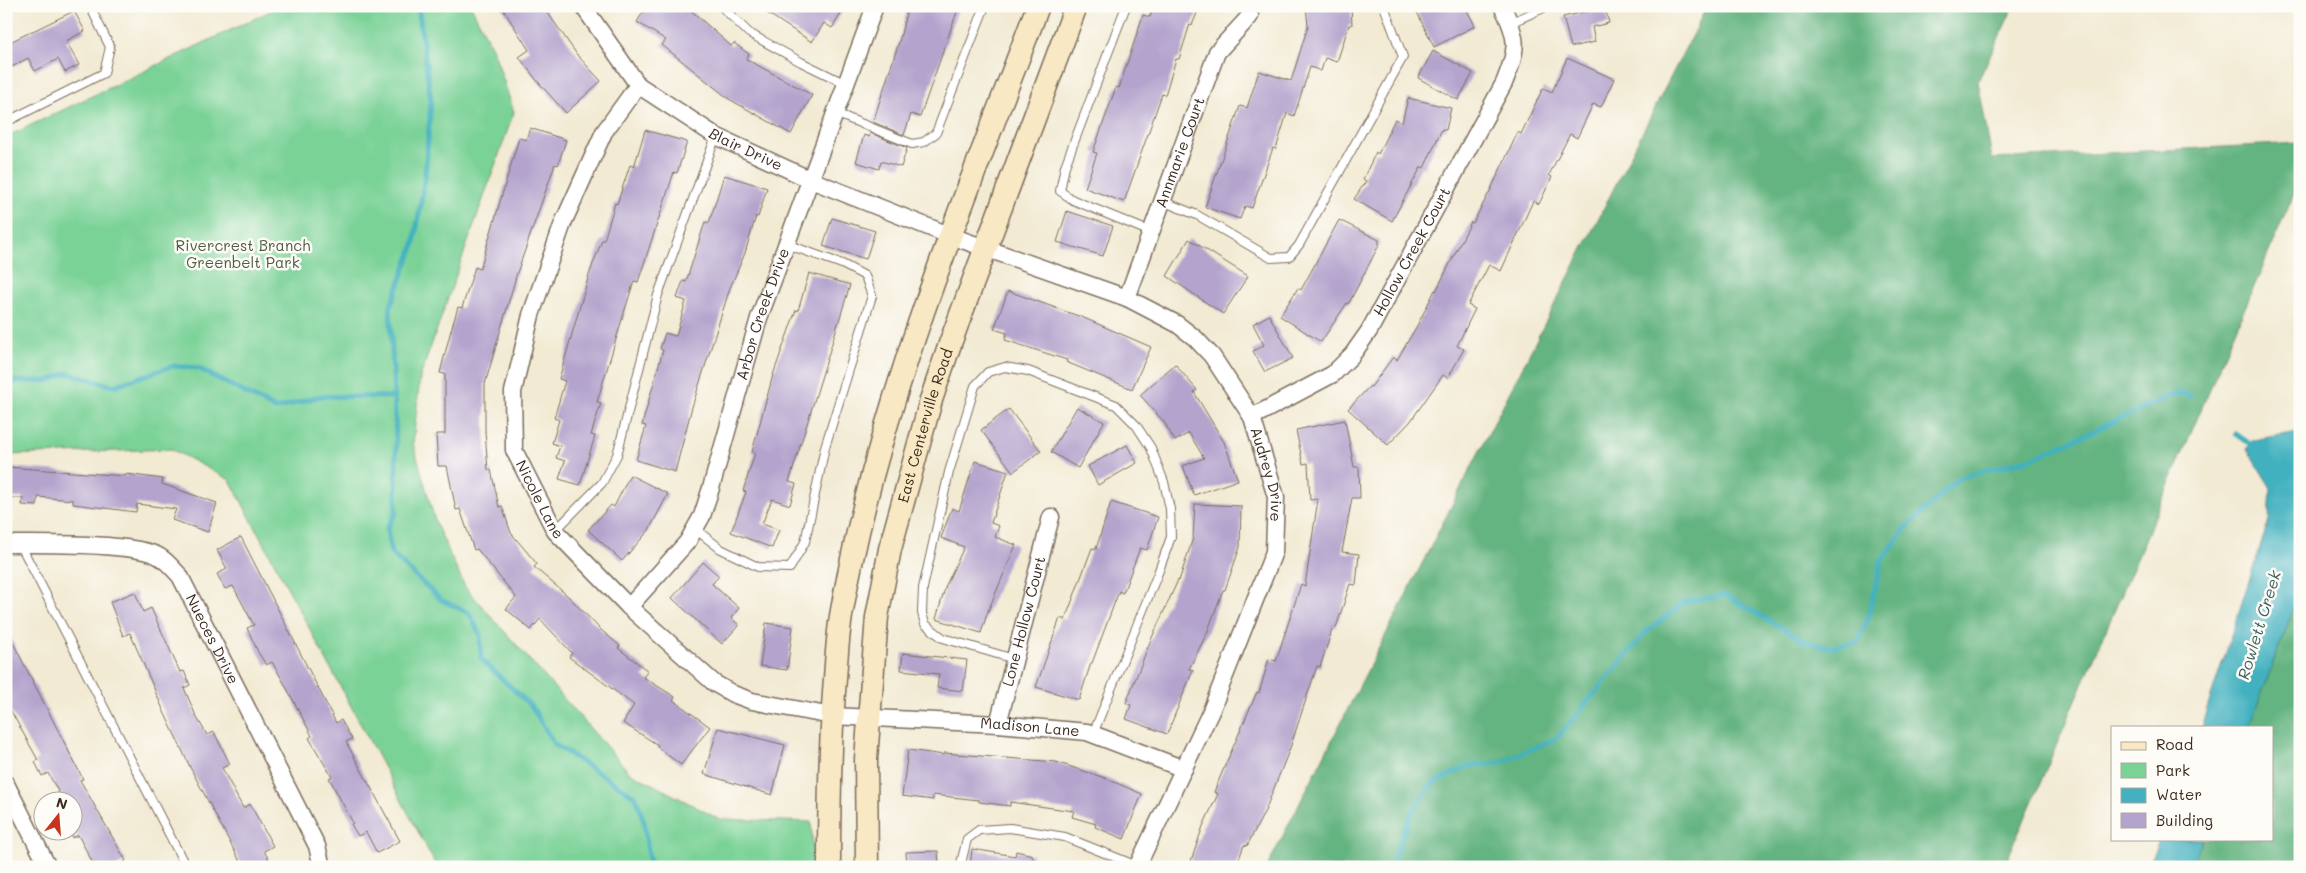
<svg xmlns="http://www.w3.org/2000/svg" width="2306" height="873" font-family="Mali,sans-serif">
	<style>
		.green { fill: #7ad297; stroke: #5a7e5a }
		.forest { fill: #63b480; stroke: #4f6f4f }
		.water { fill: #43b1bf; stroke: #3f6e6e }
		.lines { fill: none; stroke-linecap: round; stroke-linejoin: round }
		.stream { stroke: #43b1bf; stroke-width: 5 }
		.building { fill: #b4a4cd }
		.lane-casing { stroke: #7b6d5d; stroke-width: 10 }
		.street-casing { stroke: #7b6d5d; stroke-width: 19 }
		.secondary-casing { stroke: #7b6d5d; stroke-width: 25 }
		.lane { stroke: #fff; stroke-width: 8 }
		.street { stroke: #fff; stroke-width: 16 }
		.secondary { stroke: #f8e8c3; stroke-width: 22 }
		.labels { text-anchor: middle; stroke-width: 5; stroke-linejoin: round; paint-order: stroke }
		.street-label { font-size: 15px; fill: #3b2a1e; stroke: #fdfcf7 }
		.park-label { font-size: 15px; fill: #4e5c42; stroke: #fdfcf7 }
		.water-label { font-size: 16px; font-style: italic; fill: #3e605e; stroke: #fdfcf7 }
	</style>
	<rect width="100%" height="100%" fill="#fdfcf7"/>
	<filter id="ink" filterUnits="userSpaceOnUse"><feTurbulence type="fractalNoise" baseFrequency=".02" numOctaves="2"/><feDisplacementMap in="SourceGraphic" scale="10" xChannelSelector="R" yChannelSelector="G"/><feConvolveMatrix kernelMatrix="1 2 1 2 8 2 1 2 1" color-interpolation-filters="sRGB"/></filter>
	<filter id="wash" filterUnits="userSpaceOnUse"><feTurbulence type="fractalNoise" baseFrequency=".0096" numOctaves="4" result="noise"/><feDisplacementMap in="SourceGraphic" scale="20" xChannelSelector="R" yChannelSelector="G"/><feGaussianBlur stdDeviation="1.12" result="paint"/><feColorMatrix in="noise" values="0 0 0 0 0 0 0 0 0 0 0 0 0 0 0 0 0 1.4 0 .05"/><feComposite in="paint" operator="in"/></filter>
	<g filter="url(#wash)">
		<rect width="100%" height="100%" fill="#f2ead3"/>
		<path class="green" d="M281 6H471L494 52 514 112 420 377 413 443 436 524 465 587 629 772 719 819 811 822 814 867H437L230 480 171 449 6 455V137Z"/>
		<g class="forest">
			<path d="M1707 6H2014L1978 81 1992 159 2300 143V180L2004 867H1267Z"/>
			<path d="M2300 494V867H2168L2181 839H2272V727H2227Z"/>
		</g>
		<g class="water">
			<path d="M2300 428V592L2249 727H2201L2269 520 2271 488 2247 449 2253 440 2297 432Z"/>
			<path d="M2160 839H2203L2191 867H2147Z"/>
		</g>
		<g class="lines">
			<g class="stream">
				<path d="M418 6 431 101 425 177 414 244 390 308 396 439V513L387 528 391 553 441 600 469 613 480 634 481 659 532 707 554 744 636 797 644 822 650 867"/>
				<path d="M6 381H47L67 373 113 386 173 366 198 368 276 409 320 396 394 397"/>
				<path d="M2236 434 2256 448"/>
				<path d="M1390 867 1412 812 1433 783 1469 766 1499 763 1557 738 1646 632 1685 602 1725 595 1806 642 1830 647 1857 643 1867 621 1881 562 1906 528 1959 478 2036 457 2172 395 2183 393 2190 396"/>
			</g>
		</g>
		<g id="blocks">
			<g class="building">
				<path d="M501 6H543L578 56 601 81 566 113 538 82 519 57 529 50Z"/>
				<path d="M647 6H686L731 46 734 43 749 54 746 59 812 95 791 134 729 99 662 45 666 40 637 22Z"/>
				<path d="M756 6H846L832 28 824 23 812 42Z"/>
				<path d="M908 6H959L920 117 911 114 904 135 873 122 899 42Z"/>
				<path d="M1154 6H1200L1192 25 1190 24 1179 59H1176L1165 95 1162 94 1124 202 1085 188 1097 153 1093 152 1116 87 1119 88 1143 15 1150 17Z"/>
				<path d="M1306 6H1351L1352 25H1349L1337 62 1325 58 1321 71 1310 67 1294 116 1287 113 1276 149 1273 148 1252 208 1245 206 1240 219 1205 207 1240 106 1247 108 1259 71 1291 81 1308 26Z"/>
				<path d="M1414 6H1465L1475 26 1434 47Z"/>
				<path d="M1605 7 1609 23 1592 27 1595 42 1571 47 1563 17Z"/>
				<path d="M74 11 85 31 66 41 79 65 65 72 58 59 35 71 28 58 12 67 6 57V44Z"/>
				<path d="M1433 51 1473 73 1458 100 1418 78Z"/>
				<path d="M1567 58 1614 79 1601 107 1593 104 1577 138 1570 134 1549 175 1552 177 1539 204 1533 201 1501 271 1489 265 1468 305 1475 309 1457 346 1464 349 1448 378 1443 375 1410 422 1388 445 1348 409 1370 386 1371 387 1393 357 1397 360 1418 324 1435 290 1436 291 1471 222 1473 223 1491 189 1518 132 1521 134 1543 88 1552 92Z"/>
				<path d="M1408 98 1451 108 1446 130 1442 129 1424 168 1421 167 1392 221 1354 199 1366 181 1363 179 1376 152 1378 154 1395 119 1402 123Z"/>
				<path d="M530 128 566 140 558 165 555 164 517 273 485 384V432L488 470H491L499 507 502 506 511 533 537 564 534 567 569 597 601 630 620 646 618 648 648 671 643 677 675 697 673 700 710 727 681 765 657 747 658 745 623 723 634 705 569 657 572 653 540 619 531 630 506 609 516 597 477 549 474 550 460 509 456 510 447 466H438L436 434H445V374L440 373 450 334 458 307 462 308 475 267 480 269 519 138 526 140Z"/>
				<path d="M645 130 687 142 677 173 674 172 638 282 634 281 623 316 597 402 601 403 591 435 595 436 580 485 559 479 565 461 556 458 560 446 552 443 559 420 554 418 565 381 559 379 589 275 602 240H604L615 203 617 204 630 165 634 167Z"/>
				<path d="M870 133 907 148 901 167 881 161 879 169 856 162 864 135 869 137Z"/>
				<path d="M724 175 767 188 758 217 756 216 745 253 730 288 692 407 675 472 636 460 646 426 642 425 663 350 660 349 665 333 676 336 686 301 677 298 683 281 686 282 705 222 709 223Z"/>
				<path d="M1067 211 1113 226 1103 256 1057 242Z"/>
				<path d="M832 218 875 231 866 259 823 246Z"/>
				<path d="M1339 220 1379 240V245L1349 303H1347L1321 342 1280 316 1298 288 1301 290Z"/>
				<path d="M1189 239 1248 276 1223 314 1167 276Z"/>
				<path d="M809 273 850 285 789 482 796 484 790 505 772 499 762 524 779 530 772 548 731 532 746 492 743 491 755 453 752 452 773 375 796 310 798 311Z"/>
				<path d="M1008 291 1084 318 1151 347 1132 389 1066 362 1067 360 1005 340 1007 333 994 329Z"/>
				<path d="M1269 315 1293 358 1265 372 1253 351 1264 345 1253 324Z"/>
				<path d="M1175 364 1197 390 1194 392 1224 442 1238 480 1194 495 1183 466 1204 458 1189 433 1175 441 1164 422 1140 395Z"/>
				<path d="M1077 407 1104 422 1078 468 1051 452Z"/>
				<path d="M1009 409 1041 451 1013 472 981 430Z"/>
				<path d="M1345 420 1354 467H1359L1360 498H1352L1342 552 1359 554 1356 585 1350 584 1336 628 1333 627 1320 667 1317 666 1290 748 1265 811 1247 846 1244 845 1236 867H1189L1203 826 1218 794 1214 792 1221 775 1257 692 1259 693 1269 659 1276 661 1301 584 1305 586 1318 499 1310 500 1308 463 1303 464 1296 430Z"/>
				<path d="M1127 445 1137 463 1098 485 1088 466Z"/>
				<path d="M975 461 1008 471 991 523 999 526 995 537 1016 545 988 611 981 633 936 619 946 585 964 547 941 538 952 508 959 511Z"/>
				<path d="M6 467 126 476V474L163 479 162 484 217 503 208 532 172 520 176 509 137 504 136 512 73 504V500L38 497 37 506 22 505 23 498H6Z"/>
				<path d="M630 475 668 494 649 530 622 561 588 530 611 505 614 507Z"/>
				<path d="M1111 502 1158 517 1147 550 1140 548 1123 593 1119 591 1092 663H1091L1079 700 1036 687 1060 618 1065 620 1092 548 1096 549Z"/>
				<path d="M1195 504 1241 506 1240 547 1225 590H1223L1207 633 1189 669 1193 670 1167 734 1126 719 1131 705 1126 703 1150 642 1178 580 1179 581 1193 538Z"/>
				<path d="M241 537 336 723 341 720 352 739 346 742 400 841 377 853 366 832 358 836 351 824 353 823 329 778 332 777 309 738 312 736 283 681 272 662 266 665 258 652 247 628 254 625 233 586 225 589 217 574 227 569 217 550Z"/>
				<path d="M703 562 719 576 712 584 739 608 731 618 739 625 722 644 672 598Z"/>
				<path d="M135 592 143 612 151 608 180 672 184 671 190 685 184 688 196 716 207 735 214 732 230 764 222 768 243 808 250 804 273 846 264 851 273 867H243L191 769 165 714 130 633 123 636 110 602Z"/>
				<path d="M766 623 793 627 787 670 760 666Z"/>
				<path d="M6 629 83 779 80 780 126 861 115 867H95L78 835 72 838V800H63L48 773 42 776 35 762 38 760 6 702Z"/>
				<path d="M903 653 967 660 963 691 937 688 939 674 901 670Z"/>
				<path d="M718 728 785 745 772 795 704 774Z"/>
				<path d="M908 750 944 755V753L1056 762 1105 778 1142 794 1124 839 1095 827 1096 824 1072 817 1074 811 1010 802V806L979 802V800L933 795V800L902 796Z"/>
				<path d="M972 849 1015 856 1016 851 1033 855 1032 859H1035V867H970Z"/>
				<path d="M938 851 939 867H907L906 852Z"/>
			</g>
		</g>
	</g>
	<g filter="url(#ink)">
		<use href="#blocks" fill-opacity="0" stroke="#7b6d5d" stroke-width="1"/>
		<g class="lines">
			<defs>
				<g id="lane">
					<path d="M721 6 749 33 801 62 846 84"/>
					<path d="M1126 6 1065 166 1060 191 1073 200 1151 232"/>
					<path d="M1510 23 1548 6"/>
					<path d="M835 113 912 144 924 142 936 133 985 6"/>
					<path d="M6 122 104 73 110 47 90 6"/>
					<path d="M1162 201 1197 215 1271 258 1289 257 1299 245 1403 57 1384 6"/>
					<path d="M695 529 721 549 758 567 790 568 805 542 825 447 872 296 865 276 842 264 786 244"/>
					<path d="M555 531 602 483 617 455 658 295 716 136"/>
					<path d="M20 544 186 867"/>
					<path d="M1014 659 943 638 925 624 922 613 923 588 949 472 975 386 988 372 1005 367 1028 371 1116 405 1136 425 1151 448 1164 482 1170 509 1171 537 1158 573 1093 734"/>
					<path d="M960 867 967 839 979 830 1010 828 1065 837 1137 866"/>
				</g>
				<g id="street">
					<path id="s1" d="M583 6 638 85 716 136 811 180 951 236 1127 298 1177 324 1195 338 1212 356 1252 417 1276 497 1274 552 1211 711 1137 867"/>
					<path id="s2" d="M638 85 604 132 563 223 531 315 513 392 514 450 555 531 629 607 714 683 733 694 752 701 832 716 998 724 1087 732 1184 769"/>
					<path id="s3" d="M1127 298 1217 52 1250 16"/>
					<path id="s4" d="M1252 417 1333 374 1352 355 1369 331 1504 83C1518 49 1519 39 1502 6"/>
					<path id="s5" d="M6 544C38 544 137 542 160 557 168 562 174 570 180 576L317 846 321 863 320 867"/>
					<path id="s6" d="M629 607 688 541 702 516 711 488 759 318 875 6"/>
					<path id="s7" d="M998 724 1051 517"/>
					<path d="M6 784 48 867"/>
				</g>
				<g id="secondary">
					<path d="M829 867C829 808 830 750 834 692 836 667 837 641 841 616 877 405 963 205 1038 6"/>
					<path id="s8" d="M867 867 866 759 877 617 890 549 931 400 951 341 1076 6"/>
				</g>
			</defs>
			<use href="#lane" class="lane-casing"/>
			<use href="#street" class="street-casing"/>
			<use href="#secondary" class="secondary-casing"/>
			<use href="#lane" class="lane"/>
			<use href="#street" class="street"/>
			<use href="#secondary" class="secondary"/>
		</g>
	</g>
	<g class="labels">
		<g class="street-label">
			<text dy="5" stroke="none"><textPath href="#s1" startOffset="222">Blair Drive</textPath></text>
			<text dy="5" stroke="none"><textPath href="#s3" startOffset="155">Annmarie Court</textPath></text>
			<text dy="5" stroke="none"><textPath href="#s4" startOffset="238">Hollow Creek Court</textPath></text>
			<text dy="5" stroke="none"><textPath href="#s6" startOffset="328">Arbor Creek Drive</textPath></text>
			<text dy="5" stroke="none"><textPath href="#s8" startOffset="448">East Centerville Road</textPath></text>
			<text dy="5" stroke="none"><textPath href="#s1" startOffset="868">Audrey Drive</textPath></text>
			<text dy="5" stroke="none"><textPath href="#s2" startOffset="448">Nicole Lane</textPath></text>
			<text dy="5" stroke="none"><textPath href="#s7" startOffset="106">Lone Hollow Court</textPath></text>
			<text dy="5" stroke="none"><textPath href="#s5" startOffset="254">Nueces Drive</textPath></text>
			<text dy="5" stroke="none"><textPath href="#s2" startOffset="1025">Madison Lane</textPath></text>
		</g>
		<g class="park-label">
			<text x="243" y="251">Rivercrest Branch<tspan x="243" dy="17">Greenbelt Park</tspan></text>
		</g>
		<g class="water-label">
			<text transform="translate(2259 625) rotate(-73)" y="6">Rowlett Creek</text>
		</g>
	</g>
	<rect width="2306" height="873" fill="none" stroke="#fdfcf7" stroke-width="25"/>
	<rect x="2111" y="726" width="162" height="115" fill="#fdfcf7" stroke="#afa8a0"/>
	<rect x="2121" y="742" width="25" height="8" fill="#f8e8c3" stroke="#afa8a0"/>
	<text x="2156" y="750" font-size="15" fill="#3b2a1e">Road</text>
	<rect x="2121" y="763" width="25" height="15" fill="#7ad297" stroke="#afa8a0"/>
	<text x="2156" y="776" font-size="15" fill="#3b2a1e">Park</text>
	<rect x="2121" y="788" width="25" height="15" fill="#43b1bf" stroke="#afa8a0"/>
	<text x="2156" y="800" font-size="15" fill="#3b2a1e">Water</text>
	<rect x="2121" y="813" width="25" height="15" fill="#b4a4cd" stroke="#afa8a0"/>
	<text x="2156" y="826" font-size="15" fill="#3b2a1e">Building</text>
	<g transform="translate(58 816) rotate(17)"><circle r="24" fill="#fdfcf7" stroke="#afa8a0"/>
	<path d="M0-4L9 19L0 12L-9 19Z" fill="#c8321e"/>
	<text y="-8" font-size="14" font-weight="bold" text-anchor="middle" fill="#3b2a1e">N</text>
	</g>
</svg>
